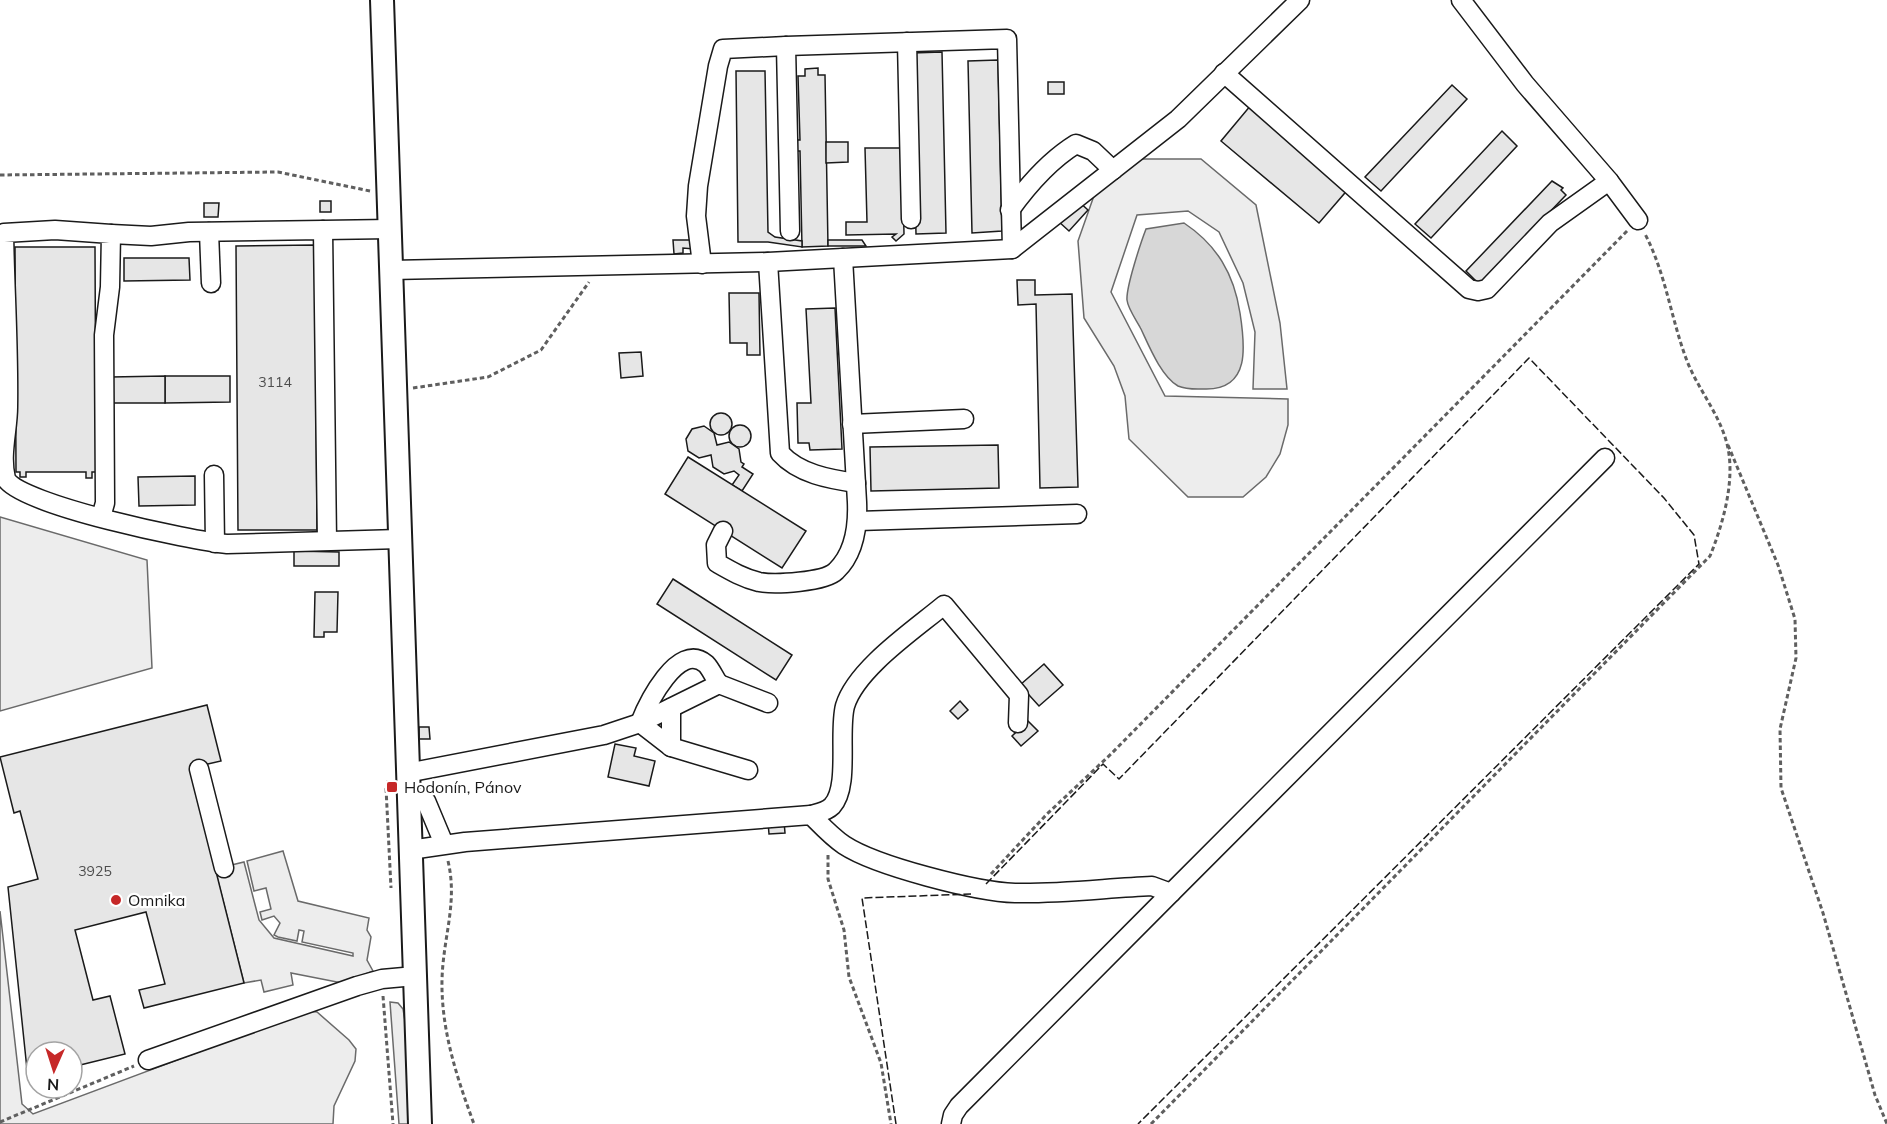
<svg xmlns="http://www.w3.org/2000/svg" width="1887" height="1124" font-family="Mulish,sans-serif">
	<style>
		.built { fill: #ededed; stroke: #6a6a6a; stroke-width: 1.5 }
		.water { fill: #d7d7d7; stroke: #6a6a6a; stroke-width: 1.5 }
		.building { fill: #e6e6e6; stroke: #1a1a1a; stroke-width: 1.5 }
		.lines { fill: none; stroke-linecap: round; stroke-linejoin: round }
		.minor-casing { stroke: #1a1a1a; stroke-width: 21 }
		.major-casing { stroke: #1a1a1a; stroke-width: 26 }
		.path { stroke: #5f5f5f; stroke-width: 3; stroke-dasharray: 4.5 3; stroke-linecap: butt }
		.minor { stroke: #fff; stroke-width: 18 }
		.major { stroke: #fff; stroke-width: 22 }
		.fence { stroke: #1a1a1a; stroke-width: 1.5; stroke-dasharray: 8 3; stroke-linecap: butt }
		.poi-dot { fill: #c62828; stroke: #fff; stroke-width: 2 }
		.labels { text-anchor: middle; stroke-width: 4.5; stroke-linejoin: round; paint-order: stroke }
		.number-label { font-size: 14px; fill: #4d4d4d }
		.poi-label { font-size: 16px; fill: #1a1a1a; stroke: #fff; text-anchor: start }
	</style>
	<rect width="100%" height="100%" fill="#fff"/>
	<g class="built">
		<path d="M1137 159H1201L1256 205 1280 323 1287 389H1253L1255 332 1243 283 1219 232 1188 211 1137 215 1111 292 1165 396 1288 399V425L1280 454 1266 477 1243 497H1188L1129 439 1125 396 1114 366 1084 318 1078 241 1096 190Z"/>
		<path d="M0 517 147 560 152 668 0 711Z"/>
		<path d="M283 851 298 901 369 918 367 930 371 937 367 960 373 971 342 983 291 973 293 985 264 992 261 980 244 983 215 869 244 862 259 920 274 938 353 956V953L302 942 304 931 299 930 297 941 278 937 274 935 280 923 274 916 262 920 260 912 271 909 266 888 254 891 247 861Z"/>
		<path d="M0 911 22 1104 33 1114 308 1011 317 1012 349 1040 356 1049 355 1061 334 1106 333 1124H0Z"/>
		<path d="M390 1002 398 1003 403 1009 407 1033 409 1124H399Z"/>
	</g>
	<path class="water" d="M1184 223C1217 245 1234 274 1240 313 1245 345 1251 390 1205 389 1196 389 1187 390 1178 386 1161 376 1149 346 1141 329 1137 321 1128 309 1127 300 1126 287 1141 242 1146 229Z"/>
	<g class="building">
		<path d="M942 52 946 233 916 234 912 53Z"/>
		<path d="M998 60 1002 231 972 233 968 61Z"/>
		<path d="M818 68V75H825L828 246 802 247 800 151H796L795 140H800L798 76H805V69Z"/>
		<path d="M736 71H765L768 232 775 237 802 241V247L768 242H738Z"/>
		<rect x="1048" y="82" width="16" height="12"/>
		<path d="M1452 85 1467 99 1381 191 1365 177Z"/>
		<path d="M1251 105 1350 187 1319 223 1221 141Z"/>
		<path d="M1502 131 1517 146 1431 238 1415 224Z"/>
		<path d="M826 142H848V162L826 163Z"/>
		<path d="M865 148H902L904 234 896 241 892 237 896 234 846 235V222H867Z"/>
		<path d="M1552 181 1563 188 1561 190 1566 195 1480 285 1466 271Z"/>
		<path d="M1077 200 1088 210 1069 231 1058 221Z"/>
		<rect x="320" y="201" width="11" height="11"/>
		<path d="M204 203H219L218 217H204Z"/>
		<path d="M673 240H694V249L683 248V253L674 254Z"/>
		<path d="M828 240H862L866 246H828Z"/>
		<path d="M315 245 317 530H238L236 246Z"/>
		<path d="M15 247H95L96 472H92V478H86V472H26V477H20V472H16Z"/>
		<path d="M124 258H189L190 280 124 281Z"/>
		<path d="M1017 280H1035V295L1072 294 1078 487 1040 488 1036 304 1018 305Z"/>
		<path d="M729 293H759L760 355H747V343H730Z"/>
		<path d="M835 308 842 449 810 450 809 443H798L797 403H811L806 309Z"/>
		<path d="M641 352 643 376 621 378 619 353Z"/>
		<path d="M165 376H230V402L165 403Z"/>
		<path d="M165 376V403H111V377Z"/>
		<circle cx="721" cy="424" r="11"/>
		<circle cx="740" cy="436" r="11"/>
		<path d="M704 426 714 433 717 445 729 442 739 449 741 462 744 464 742 467 753 474 742 491 732 485 739 475 734 471 724 474 713 467 711 455 699 458 688 451 686 439 692 429Z"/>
		<path d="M998 445 999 488 871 491 870 447Z"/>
		<path d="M688 457 806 531 782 568 665 494Z"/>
		<path d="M195 476V505L139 506 138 477Z"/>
		<path d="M294 551 339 552V566H294Z"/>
		<path d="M673 579 792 655 776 680 657 604Z"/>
		<path d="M315 592H338L337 632H324V637H314Z"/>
		<path d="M1044 664 1063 685 1039 706 1020 685Z"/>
		<path d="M960 701 968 710 958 719 950 711Z"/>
		<path d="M207 705 221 761 190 768 244 983 144 1008 139 990 165 984 146 912 75 930 93 1000 110 996 125 1054 72 1067V1052H36V1076L28 1079 8 887 38 879 20 811 14 813 0 757Z"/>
		<path d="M1028 721 1038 731 1021 746 1012 736Z"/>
		<path d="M419 727H429L430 739H419Z"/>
		<path d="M615 744 636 748 634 756 655 761 649 786 608 777Z"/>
		<path d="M784 821 785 833 769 834 768 822Z"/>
	</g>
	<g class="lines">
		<defs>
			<g id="minor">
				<path d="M1461 0 1525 84 1609 181 1638 220"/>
				<path d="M907 42 911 219"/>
				<path d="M1224 73 1469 289 1478 291 1487 289 1550 223 1609 181"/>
				<path d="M1010 210C1028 185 1050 160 1076 144L1093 151 1113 170"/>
				<path d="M323 230 390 229"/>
				<path d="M790 231 786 46 1007 39 1012 249"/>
				<path d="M209 232 211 283"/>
				<path d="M111 234 151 236 189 232 323 230 327 541"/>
				<path d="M768 262 780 453C799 474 829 479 856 483"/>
				<path d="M702 264 696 216 698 186 718 66 723 49 786 46"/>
				<path d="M391 270 768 262 1012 249 1178 119 1300 0"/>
				<path d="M852 424 964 419"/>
				<path d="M214 475 215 543"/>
				<path d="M101 517 105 503 104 335 110 287 111 234 55 230 4 233C5 290 9 349 8 407 8 430 0 455 6 479 20 505 193 541 227 544L399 539"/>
				<path d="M858 521 1077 514"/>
				<path d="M723 531 716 545 717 563C731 571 743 578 759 582 775 585 825 582 836 571 855 553 858 526 857 502L843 258"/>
				<path d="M671 708V747L748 770"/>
				<path d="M671 747 640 723C647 705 678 640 706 664 711 669 715 679 719 684"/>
				<path d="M199 769 224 868"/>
				<path d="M407 773 604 735 640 723 719 684 768 703"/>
				<path d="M408 793 426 801 444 844"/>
				<path d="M811 815C818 813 826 812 832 806 850 787 838 732 845 706 856 669 914 630 944 605L1019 695 1018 723"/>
				<path d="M410 850 465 842 811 815C821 825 832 837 844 845 876 866 977 892 1015 893 1060 894 1107 888 1152 886L1171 893 959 1106 953 1115 951 1124"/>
				<path d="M1171 893 1605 458"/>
				<path d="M148 1060 357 986 382 979 415 976"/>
			</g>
			<path id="major" d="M382 0 420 1124"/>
		</defs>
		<use href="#minor" class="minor-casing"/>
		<use href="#major" class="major-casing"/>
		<g class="path">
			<path d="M0 175 278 172 370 191"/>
			<path d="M413 388 488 377 541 350 589 282"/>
			<path d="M1728 445 1778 565 1795 619 1796 658 1780 729 1781 788 1823 913 1875 1095 1887 1124"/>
			<path d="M388 781 386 788 391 888"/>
			<path d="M828 855V879L844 930 849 977 881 1063 891 1124"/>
			<path d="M448 861C458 903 443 937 442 980 441 1030 457 1078 474 1124"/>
			<path d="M991 874 1047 814 1111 754 1628 230"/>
			<path d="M383 996 393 1124"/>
			<path d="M0 1122 134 1066"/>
			<path d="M1151 1124 1710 556C1723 524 1736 479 1727 444 1720 415 1698 389 1687 361 1671 319 1666 274 1645 234"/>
		</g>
		<use href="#minor" class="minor"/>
		<use href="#major" class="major"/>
		<g class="fence">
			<path d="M986 884 1103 764 1119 779 1529 358 1664 498 1694 535 1699 564 1138 1124"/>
			<path d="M896 1124 862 898 971 894"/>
		</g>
	</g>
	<g class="poi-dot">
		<rect x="386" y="781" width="12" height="12" rx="3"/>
		<circle cx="116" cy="900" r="6"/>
	</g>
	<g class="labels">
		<g class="number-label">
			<text x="275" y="387">3114</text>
			<text x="95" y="876">3925</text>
		</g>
		<g class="poi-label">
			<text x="404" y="793">Hodonín, Pánov</text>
			<text x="128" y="906">Omnika</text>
		</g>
	</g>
	<g transform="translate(54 1070) rotate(183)"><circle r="28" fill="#ffffff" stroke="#a3a3a3" stroke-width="1.5"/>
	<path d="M0-4.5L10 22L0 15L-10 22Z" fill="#c62828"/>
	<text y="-9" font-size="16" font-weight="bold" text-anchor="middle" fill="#1a1a1a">N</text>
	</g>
</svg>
